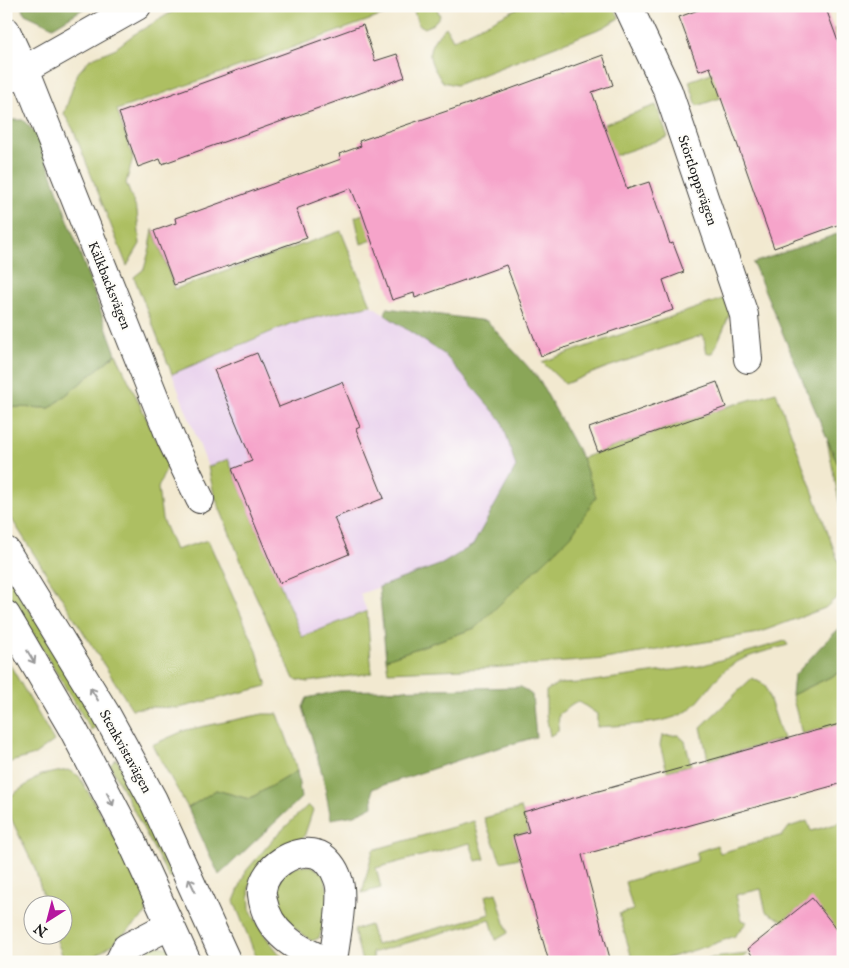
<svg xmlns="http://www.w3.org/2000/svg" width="849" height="968" font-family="'IM FELL English',serif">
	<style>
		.built { fill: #e9d2ed }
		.green { fill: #adbf62; stroke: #646e3f }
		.forest { fill: #8aa658; stroke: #53613a }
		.building { fill: #f6a4ca }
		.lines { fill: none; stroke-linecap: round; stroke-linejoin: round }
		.minor-casing { stroke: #3c3b37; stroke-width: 30 }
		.major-casing { stroke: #3c3b37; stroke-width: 30 }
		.minor { stroke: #fff; stroke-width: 28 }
		.major { stroke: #fff; stroke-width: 28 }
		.oneway { stroke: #999 }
		.labels { text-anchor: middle; stroke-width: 4; stroke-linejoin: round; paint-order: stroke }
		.street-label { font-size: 14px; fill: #1c1c1c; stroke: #fdfcf7 }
	</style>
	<rect width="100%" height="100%" fill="#fdfcf7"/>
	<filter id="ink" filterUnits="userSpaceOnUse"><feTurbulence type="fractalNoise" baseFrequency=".02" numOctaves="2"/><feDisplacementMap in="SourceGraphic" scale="10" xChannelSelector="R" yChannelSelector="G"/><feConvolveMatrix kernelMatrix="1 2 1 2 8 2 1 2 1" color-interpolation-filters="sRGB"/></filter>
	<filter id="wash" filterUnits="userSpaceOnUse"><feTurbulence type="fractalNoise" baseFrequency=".0096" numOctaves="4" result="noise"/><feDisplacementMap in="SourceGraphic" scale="20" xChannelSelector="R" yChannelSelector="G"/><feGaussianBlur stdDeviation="1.12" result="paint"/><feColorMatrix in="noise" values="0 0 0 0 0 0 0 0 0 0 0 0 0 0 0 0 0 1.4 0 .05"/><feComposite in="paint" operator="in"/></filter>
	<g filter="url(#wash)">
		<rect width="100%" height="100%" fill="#f2e9d0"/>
		<path class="built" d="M371 305 444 354 503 421 516 467 473 545 442 564 360 594 367 611 302 637 228 459 208 467 172 374 292 323Z"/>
		<g class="green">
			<path d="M182 6H402L403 8 117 110 133 158 126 183 137 211 140 244 127 266 73 129 64 114 77 74 90 59 116 48 133 35Z"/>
			<path d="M412 6H436L440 16 433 24 425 28 418 24Z"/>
			<path d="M522 6H558L561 12 572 6H613L619 18 604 27 456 85 443 82C426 59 424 47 446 27L453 40Z"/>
			<path d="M843 26V55L697 106 689 81Z"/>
			<path d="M656 105 668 137 361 244 355 217Z"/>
			<path d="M153 229 175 289 341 231 371 305 292 323 172 374 134 277 144 269 150 248Z"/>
			<path d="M725 298 730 314 713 353H707L703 335 605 368 565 384 542 362Z"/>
			<path d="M116 354 168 464 158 488 162 519 175 550 208 540 257 651 267 686 179 708 150 707 132 709 6 510V407L50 408Z"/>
			<path d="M776 392 843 574V592L825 608 758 633 605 659 490 668 388 672 386 659 475 628 596 497 582 458 726 407Z"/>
			<path d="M827 440 843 476V520L842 516Z"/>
			<path d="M228 459 302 637 367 611 372 673 307 682 294 679 249 581 214 494 208 467Z"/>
			<path d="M6 573 49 640 97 726 91 730 6 589Z"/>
			<path d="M785 641 788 645C765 652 738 656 721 674 710 685 698 706 684 713 663 725 622 725 597 727V714L578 701 559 714 558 731 550 736 546 715V691L557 684 580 683 700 666Z"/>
			<path d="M6 658 54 741 35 755 7 763Z"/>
			<path d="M843 671V723L802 734 792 695Z"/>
			<path d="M752 678 765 685 783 739 708 760 701 727Z"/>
			<path d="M263 714H278L290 747 297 771 249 799 216 790 188 808 152 745 186 730Z"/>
			<path d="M678 735 685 741 691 765 667 771 660 745 662 736Z"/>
			<path d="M116 759 122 766 176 875 169 878 110 765Z"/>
			<path d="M68 770 79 776 148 896 146 914 113 944 89 960 63 957 55 936H62V906L46 905 35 869 9 814 6 799 41 775Z"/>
			<path d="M308 805 313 810 304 837 279 851 249 887 250 909 265 936 286 962H258L234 901 246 871 275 837Z"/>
			<path d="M521 808 529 832 514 836 519 858 501 862 484 818Z"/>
			<path d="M474 821 485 859 476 861 470 843 376 868 381 888 362 893 373 850Z"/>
			<path d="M807 821 811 831 843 822V929L837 931 812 899 783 921 766 912 761 889 736 895 742 920 747 922 735 936 711 945 655 962H633L619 914 633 910 625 882 697 861V852L717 845 720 853 783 835 789 827Z"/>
			<path d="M296 866H310L324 873 331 906 319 938 312 941C293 929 260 897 283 875 286 871 292 869 296 866Z"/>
			<path d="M496 893 508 933 496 940 490 919 372 953 374 962H362L354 930 370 925 376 945 490 914 485 896Z"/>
			<path d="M152 945 171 948 179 962H140Z"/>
			<path d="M748 954 738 962H700L712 958Z"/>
		</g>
		<g class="forest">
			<path d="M21 6H88L53 27 25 14Z"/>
			<path d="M6 120H23L38 136 116 354 50 408 6 407Z"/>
			<path d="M843 232V476L753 263Z"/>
			<path d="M387 308 487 321 538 378 582 458 596 497 571 536 475 628 386 659 379 587 442 564 473 545 516 467 502 421 444 354 385 315Z"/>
			<path d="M843 625V671L792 695 794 676 824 643Z"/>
			<path d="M521 687 532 695 536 737 474 755 372 789 373 806 355 815 331 819 323 777 303 707 307 698 339 691Z"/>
			<path d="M297 771 301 798 219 875 188 808 216 790 249 799Z"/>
		</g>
		<g id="blocks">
			<g class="building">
				<path d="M709 6H825L843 55V223L774 248 710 67 699 71 679 17Z"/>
				<path d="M363 25 375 61 397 54 405 77 162 164 160 159 138 167 119 113Z"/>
				<path d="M603 55 613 85 592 92 627 189 649 182 670 244 673 243 684 272 663 280 673 310 541 356 506 265 415 298 414 293 392 300 360 207 359 208 351 188 296 209 307 238 174 285 154 231 176 223 175 218 195 211V212L341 159 339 154 361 146 359 141 491 96Z"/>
				<path d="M257 353 279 407 342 382 360 427 356 429 384 498 334 518 349 554 279 583 232 469 252 461 214 370Z"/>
				<path d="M717 382 726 407 598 452 589 428Z"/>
				<path d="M843 723V783L582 855 611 962H549L513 836 529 832 523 812Z"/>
				<path d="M812 898 843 937V962H756L748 949Z"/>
			</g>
		</g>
	</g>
	<g filter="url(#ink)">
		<use href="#blocks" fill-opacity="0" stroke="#3c3b37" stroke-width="1"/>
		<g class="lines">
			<defs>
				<g id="minor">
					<path d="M628 6 668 91 712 221 744 315 748 359"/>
					<path d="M6 31 24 70 171 439 200 499"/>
					<path d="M6 80 137 6"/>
					<path d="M119 962 126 948 170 925"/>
					<path d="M330 962C301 952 269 934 263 901 263 898 261 893 262 890 265 867 294 848 316 854 326 856 335 869 338 879 345 896 335 942 333 962"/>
				</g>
				<g id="major">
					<path d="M6 551 106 714 153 800 227 962"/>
					<path d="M6 615 74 731 131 840 187 962"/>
				</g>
			</defs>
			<use href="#minor" class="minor-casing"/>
			<use href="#major" class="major-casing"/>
			<use href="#minor" class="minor"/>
			<use href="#major" class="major"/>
		</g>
		<defs><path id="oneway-shaft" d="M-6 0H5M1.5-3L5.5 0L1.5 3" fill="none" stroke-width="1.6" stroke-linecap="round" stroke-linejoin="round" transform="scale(1.25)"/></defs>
		<g class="oneway">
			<use href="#oneway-shaft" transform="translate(31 657) rotate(59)"/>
			<use href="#oneway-shaft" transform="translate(94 694) rotate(-122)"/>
			<use href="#oneway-shaft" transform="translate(110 799) rotate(63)"/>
			<use href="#oneway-shaft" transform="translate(192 885) rotate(-115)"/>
		</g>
	</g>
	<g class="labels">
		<g class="street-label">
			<text transform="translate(698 180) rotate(71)" y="5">Störtloppsvägen</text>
			<text transform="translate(110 285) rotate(68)" y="5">Kälkbacksvägen</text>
			<text transform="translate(126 751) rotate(61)" y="5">Stenkvistavägen</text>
		</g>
	</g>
	<rect width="849" height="968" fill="none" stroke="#fdfcf7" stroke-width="25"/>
	<g transform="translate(48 920) rotate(216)"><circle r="24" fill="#fdfcf7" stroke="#a3a29f"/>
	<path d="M0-4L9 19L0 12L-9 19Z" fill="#b5179e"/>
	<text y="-8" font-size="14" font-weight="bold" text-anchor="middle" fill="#1c1c1c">N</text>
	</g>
</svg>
